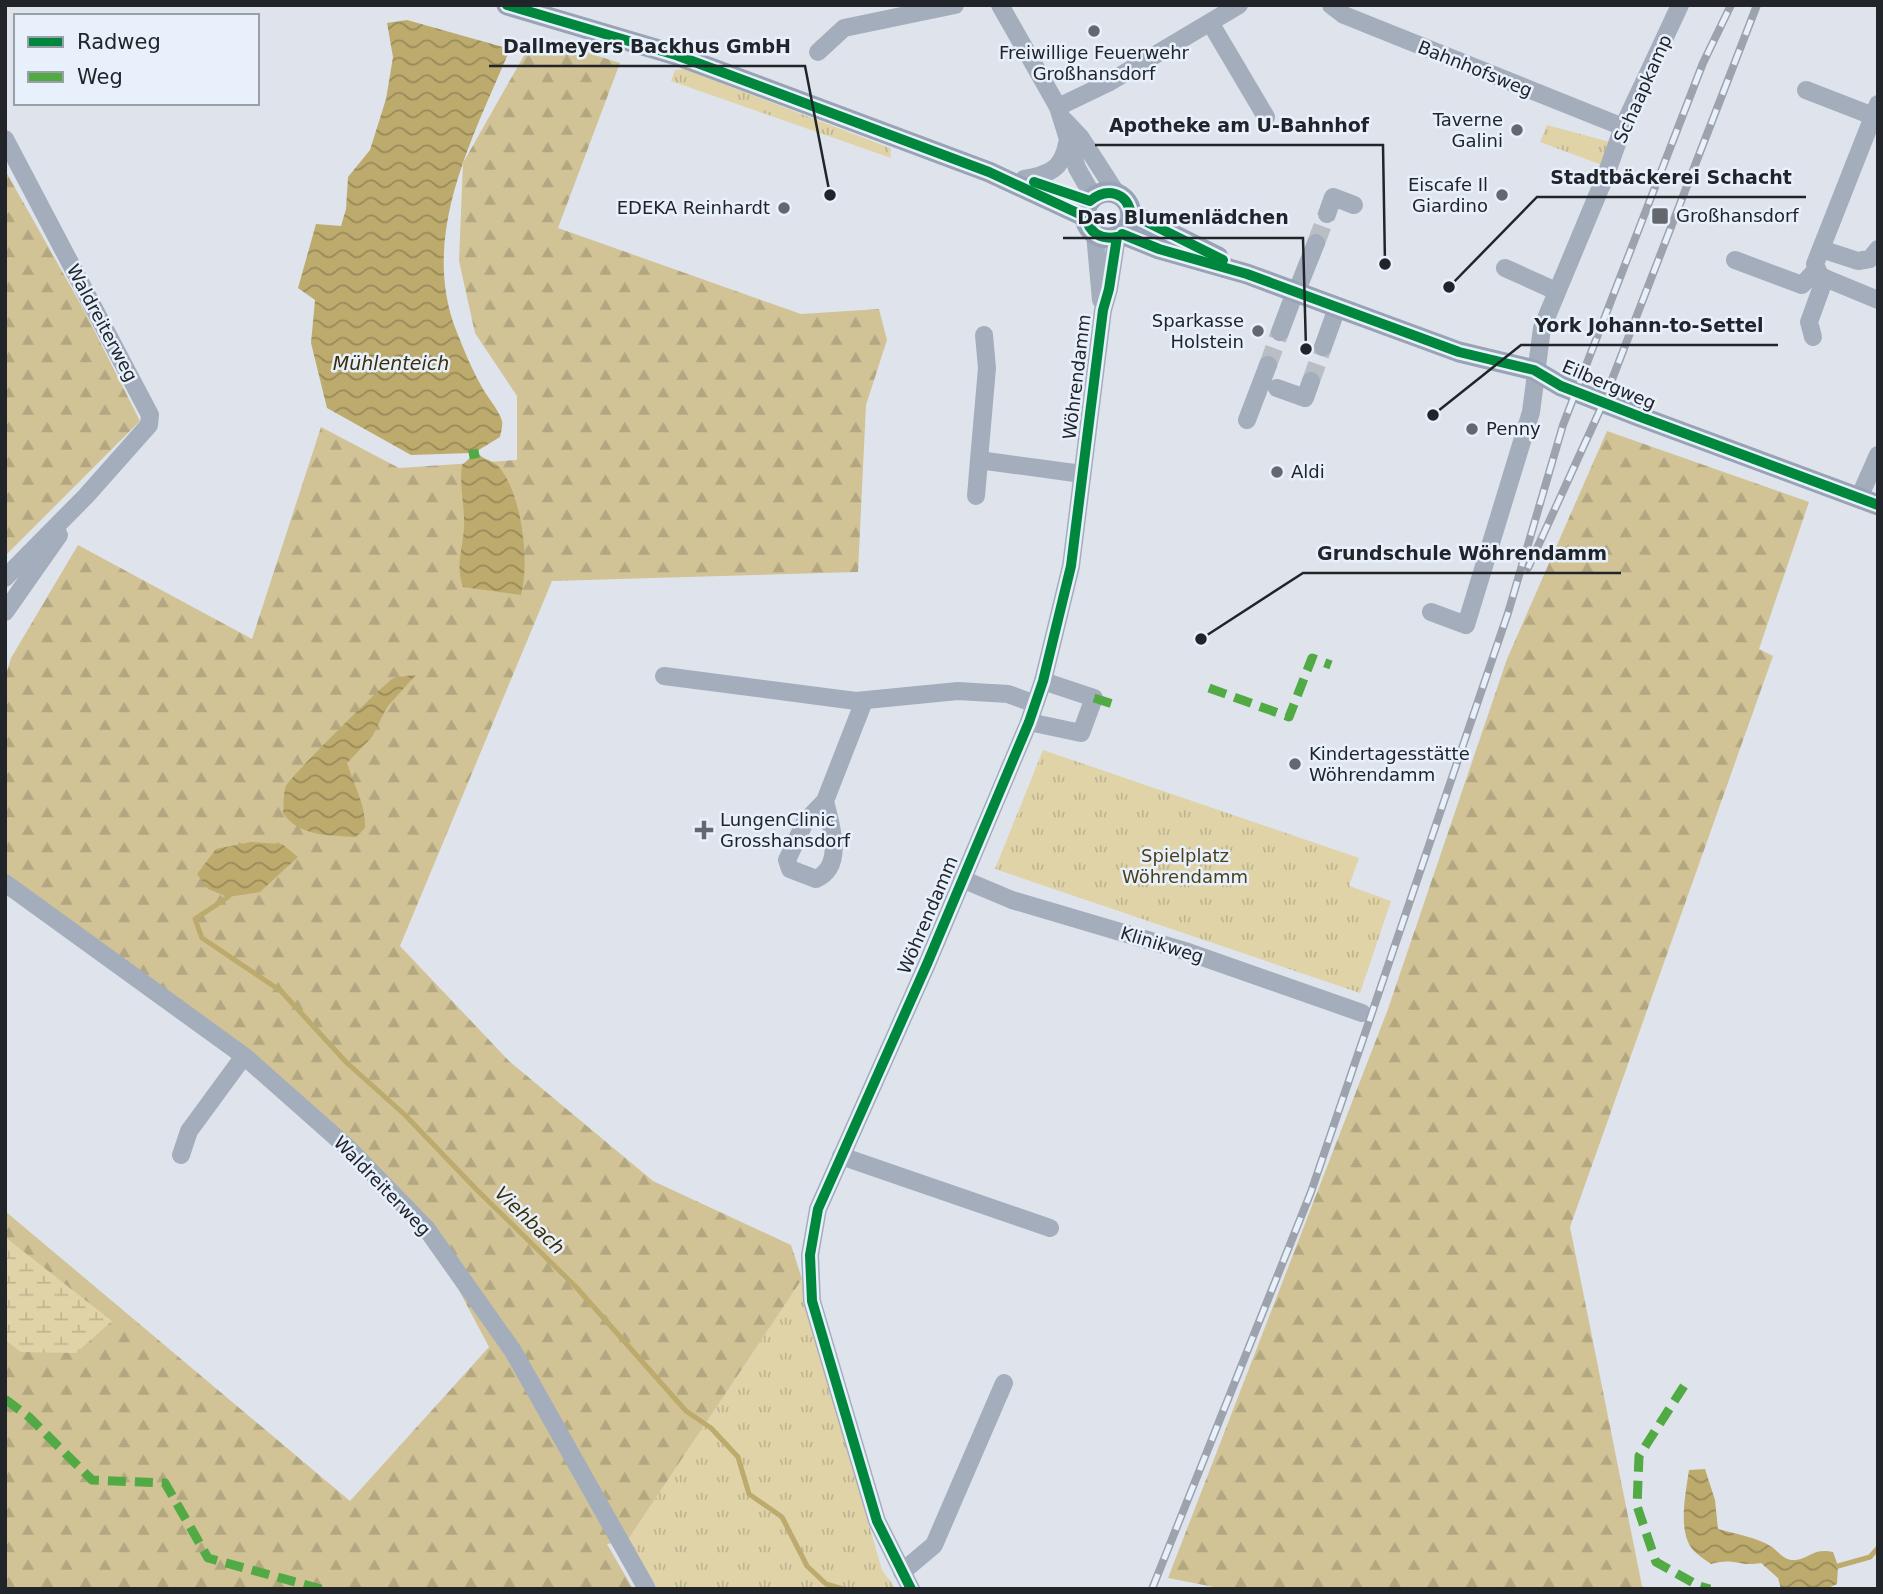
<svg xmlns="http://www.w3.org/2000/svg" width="1883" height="1594" font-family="'DejaVu Sans',sans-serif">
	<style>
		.grass { fill: url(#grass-tufts) }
		.forest { fill: url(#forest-firs) }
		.wetland { fill: url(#wetland-marsh) }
		.water { fill: url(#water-waves) }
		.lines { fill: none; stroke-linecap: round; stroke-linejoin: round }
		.stream { stroke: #bdaa6d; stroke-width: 5 }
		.minor-tunnel { stroke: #b9bec5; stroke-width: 18; stroke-dasharray: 18 9; stroke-linecap: butt }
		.minor { stroke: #a3adbc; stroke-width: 18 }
		.major { stroke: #98a3b6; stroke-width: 21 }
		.rail-casing { stroke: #9ca3ac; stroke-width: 8 }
		.rail { stroke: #e8f0fc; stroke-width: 5; stroke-dasharray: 16; stroke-linecap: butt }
		.quiet { stroke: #52aa44; stroke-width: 9; stroke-dasharray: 18 9; stroke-linecap: butt }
		.cycleway-casing { stroke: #e8f0fc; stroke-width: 15 }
		.cycleway { stroke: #00873e; stroke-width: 10 }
		.poi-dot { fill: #64686e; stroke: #e8f0fc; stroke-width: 2.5 }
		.labels { text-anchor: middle; stroke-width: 5; stroke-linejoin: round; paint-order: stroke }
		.poi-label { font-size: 18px; fill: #21252a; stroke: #e8f0fc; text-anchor: start }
		.street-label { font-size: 18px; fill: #21252a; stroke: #e8f0fc }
		.park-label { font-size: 18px; fill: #4b3f18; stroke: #e8f0fc }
		.water-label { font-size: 19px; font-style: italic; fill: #3a2e06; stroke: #e8f0fc }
		.leader { fill: none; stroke: #21252a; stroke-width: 2.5 }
		.callout-dot { fill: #21252a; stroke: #e8f0fc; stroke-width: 2.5 }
		.callout-label { font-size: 19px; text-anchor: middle; font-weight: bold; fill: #21252a; stroke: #e8f0fc; stroke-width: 5; stroke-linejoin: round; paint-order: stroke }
	</style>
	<defs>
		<pattern id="grass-tufts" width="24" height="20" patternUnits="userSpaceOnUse" patternTransform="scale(1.75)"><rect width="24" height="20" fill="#e0d3a8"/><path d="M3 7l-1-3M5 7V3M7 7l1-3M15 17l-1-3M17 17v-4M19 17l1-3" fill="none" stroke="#c0b591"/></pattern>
		<pattern id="forest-firs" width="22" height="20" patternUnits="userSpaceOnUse" patternTransform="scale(1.75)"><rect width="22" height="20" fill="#d1c396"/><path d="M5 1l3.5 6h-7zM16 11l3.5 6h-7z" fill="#b3a781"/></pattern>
		<pattern id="wetland-marsh" width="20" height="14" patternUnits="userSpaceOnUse" patternTransform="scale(1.75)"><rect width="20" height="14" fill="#e0d3a8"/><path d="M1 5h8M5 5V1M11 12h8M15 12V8" fill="none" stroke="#c0b591"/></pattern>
		<pattern id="water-waves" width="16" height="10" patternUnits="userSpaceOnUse" patternTransform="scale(1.75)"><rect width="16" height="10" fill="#bdaa6d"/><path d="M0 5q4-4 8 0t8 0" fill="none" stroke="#998a5a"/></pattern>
	</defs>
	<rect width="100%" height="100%" fill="#dfe4ec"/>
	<g class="grass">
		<path d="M685 69 890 148 891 158 671 81 675 70Z"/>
		<path d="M1547 125 1610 142 1602 165 1540 142Z"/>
		<path d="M1043 750 1359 858 1349 886 1391 901 1360 993 995 869Z"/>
		<path d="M802 1279 809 1317 882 1570 896 1589H658L627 1541Z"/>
	</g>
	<g class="forest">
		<path d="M535 36 620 63 558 228 801 314 879 309 887 340 866 405 858 572 552 581 400 946 509 1061 653 1181 791 1245 802 1279 627 1541 607 1544 633 1589H5V1211L350 1501 489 1347 426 1228 244 1056 5 883V678L11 658 78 545 252 639 321 427 399 468 517 460V396L475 333 459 261 463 163Z"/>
		<path d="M5 170 85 312 140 421 5 556Z"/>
		<path d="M1607 431 1809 502 1759 649 1773 656 1570 1227 1642 1586 1650 1589H1224L1168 1578 1388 1009 1507 659Z"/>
	</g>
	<path class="wetland" d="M5 1237 112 1321 76 1353 21 1352 5 1340Z"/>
	<g class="water">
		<path d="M407 20 510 49C474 136 419 234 456 330 464 350 472 370 483 389 488 398 499 410 502 421 503 425 501 432 500 437L477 451C481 460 492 459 499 467 522 494 530 562 521 595L463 587C455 564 463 550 464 527 465 506 459 487 462 465L471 457 470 453 411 455 327 408 311 343 315 300 298 288 316 224 341 226 346 209 348 177 370 150 386 99 393 57 387 23Z"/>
		<path d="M416 675 387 707 372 737 347 763C354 786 366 805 365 828L356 837C329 835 299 837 283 813 284 805 283 793 286 786 290 777 385 682 394 678 400 676 409 676 416 675Z"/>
		<path d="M251 842 282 844 298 857 260 892 228 897 208 889 197 874 216 849Z"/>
		<path d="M1705 1469 1715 1500 1718 1529C1735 1534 1757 1537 1772 1547 1780 1553 1784 1561 1796 1560 1812 1557 1814 1548 1833 1552L1838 1566 1837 1584 1826 1589H1781L1778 1578 1761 1563C1738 1567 1735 1557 1711 1564 1705 1560 1698 1555 1693 1550 1677 1531 1686 1492 1689 1470Z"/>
	</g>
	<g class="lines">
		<g class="stream">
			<path d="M228 897 195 919 202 938 281 991 346 1062 405 1115 477 1190 576 1287 686 1411 711 1428 738 1457 749 1494 782 1517 807 1566 826 1584 843 1589"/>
			<path d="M1838 1566 1870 1557 1878 1548"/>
		</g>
		<g class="minor-tunnel">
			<path d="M1316 243 1327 214"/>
			<path d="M1268 365 1280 332"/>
			<path d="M1311 381 1323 347"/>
		</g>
		<g class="minor">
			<path d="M1000 5 1058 107 1077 168 1094 198"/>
			<path d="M1331 5 1344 15 1623 127"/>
			<path d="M1211 24 1266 117"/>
			<path d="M818 52 844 28 955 5"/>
			<path d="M1806 90 1873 116"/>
			<path d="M1878 104 1815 264 1820 276 1878 300"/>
			<path d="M1058 107 1108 83 1239 5"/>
			<path d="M1065 121 1081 138 1117 194"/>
			<path d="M5 139 150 415 149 425 86 496 5 578"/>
			<path d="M1024 179C1048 175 1063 169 1067 143"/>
			<path d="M1327 214 1333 197 1354 205"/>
			<path d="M1095 234 1101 300"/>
			<path d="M1821 249 1858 261 1870 259 1878 249"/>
			<path d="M1735 260 1802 285 1815 271"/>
			<path d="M1505 268 1556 291"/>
			<path d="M1296 293 1316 243"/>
			<path d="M1280 332 1295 292"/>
			<path d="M1813 337 1809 322 1825 278"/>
			<path d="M1323 347 1337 308"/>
			<path d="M1277 388 1305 398 1311 381"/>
			<path d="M1247 420 1268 365"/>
			<path d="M979 460 987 368 984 335"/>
			<path d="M976 496 979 460 1082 474"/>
			<path d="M1859 498 1878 455"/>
			<path d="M5 612 59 535"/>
			<path d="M1431 612 1466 625 1531 412 1542 328 1607 172 1623 127 1680 5"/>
			<path d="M664 676 856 701 958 691 1008 694 1035 704"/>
			<path d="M1029 722 1081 733 1094 698 1043 681"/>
			<path d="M825 801C831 826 845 866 816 879L790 869 787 860 805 822 825 801 864 701"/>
			<path d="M962 879 1012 900 1188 952 1362 1013"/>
			<path d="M5 883 244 1056 348 1148 426 1228 513 1351 647 1589"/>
			<path d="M181 1155 189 1131 244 1056"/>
			<path d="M841 1156 1050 1228"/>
			<path d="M902 1572 934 1545 1004 1383"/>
			<path d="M911 1589 877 1521 812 1301 810 1255 818 1209 927 964 1029 722 1043 681 1071 566 1103 310 1109 289 1117 237"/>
		</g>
		<g class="major">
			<path d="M507 5 676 55 989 172 1086 217"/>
			<circle cx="1108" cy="215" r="23"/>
			<path d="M1131 214 1218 257"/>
			<path d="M1122 234 1159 249 1247 274 1459 352 1534 370 1561 386 1638 416 1878 505"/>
		</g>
		<defs>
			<g id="rail">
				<path d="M1528 568 1601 408 1757 5"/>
				<path d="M1152 1589 1311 1192 1508 613 1563 425 1703 63 1731 5"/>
			</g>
		</defs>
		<use href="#rail" class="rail-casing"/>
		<use href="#rail" class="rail"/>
		<g class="quiet">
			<path d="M469 455 479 453"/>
			<path d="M1209 688 1289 717 1312 658 1331 665"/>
			<path d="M1094 698 1113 704"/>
			<path d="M1684 1386 1639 1456 1637 1506 1656 1562 1699 1586 1710 1589"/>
			<path d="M5 1399 29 1417 92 1480 165 1483 208 1558 321 1589"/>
		</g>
		<defs>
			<g id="cycleway">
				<path d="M507 5 676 55 989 172 1086 217C1089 233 1101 240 1117 237L1109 289 1103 310 1071 566 1043 681 1029 722 927 964 818 1209 810 1255 812 1301 877 1521 911 1589"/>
				<path d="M1034 182 1090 201C1107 187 1127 192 1131 214L1223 260"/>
				<path d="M1122 234 1159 249 1247 274 1459 352 1534 370 1561 386 1638 416 1878 505"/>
			</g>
		</defs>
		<use href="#cycleway" class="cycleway-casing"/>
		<use href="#cycleway" class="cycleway"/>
	</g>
	<g class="poi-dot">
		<circle cx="1094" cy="31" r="7"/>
		<circle cx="1517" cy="130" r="7"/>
		<circle cx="1502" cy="195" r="7"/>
		<circle cx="784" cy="208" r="7"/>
		<rect x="1651" y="207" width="18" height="18" rx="3.5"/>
		<circle cx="1258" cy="331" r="7"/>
		<circle cx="1472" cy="429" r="7"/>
		<circle cx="1277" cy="472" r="7"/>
		<circle cx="1295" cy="764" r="7"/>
		<path d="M700.5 819.5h7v7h7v7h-7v7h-7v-7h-7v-7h7z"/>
	</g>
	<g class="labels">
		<g class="poi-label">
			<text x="1094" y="59" text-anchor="middle">Freiwillige Feuerwehr<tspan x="1094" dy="21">Großhansdorf</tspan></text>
			<text x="1503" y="126" text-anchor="end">Taverne<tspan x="1503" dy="21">Galini</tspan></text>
			<text x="1488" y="191" text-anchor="end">Eiscafe Il<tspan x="1488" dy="21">Giardino</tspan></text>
			<text x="770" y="214" text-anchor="end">EDEKA Reinhardt</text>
			<text x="1676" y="222">Großhansdorf</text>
			<text x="1244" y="327" text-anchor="end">Sparkasse<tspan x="1244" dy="21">Holstein</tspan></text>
			<text x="1486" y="435">Penny</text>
			<text x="1291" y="478">Aldi</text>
			<text x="1309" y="760">Kindertagesstätte<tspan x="1309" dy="21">Wöhrendamm</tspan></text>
			<text x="720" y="826">LungenClinic<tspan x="720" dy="21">Grosshansdorf</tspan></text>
		</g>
		<g class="street-label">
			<text transform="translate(1475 69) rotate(22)" y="6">Bahnhofsweg</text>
			<text transform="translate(1643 89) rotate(-66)" y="6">Schaapkamp</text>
			<text transform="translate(102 323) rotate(62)" y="6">Waldreiterweg</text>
			<text transform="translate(1077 377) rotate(-83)" y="6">Wöhrendamm</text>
			<text transform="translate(1609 385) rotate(23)" y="6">Eilbergweg</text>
			<text transform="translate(928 915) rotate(-67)" y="6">Wöhrendamm</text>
			<text transform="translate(1162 945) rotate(17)" y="6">Klinikweg</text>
			<text transform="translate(382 1186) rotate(46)" y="6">Waldreiterweg</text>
		</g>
		<g class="park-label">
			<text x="1185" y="862">Spielplatz<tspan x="1185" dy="21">Wöhrendamm</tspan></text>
		</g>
		<g class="water-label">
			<text x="391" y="370">Mühlenteich</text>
			<text transform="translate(530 1220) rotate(44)" y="7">Viehbach</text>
		</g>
	</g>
	<path class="leader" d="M830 195L805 66H489M1385 264L1383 145H1095M1449 287L1537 197H1806M1306 349L1303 238H1063M1433 415L1521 345H1778M1201 639L1303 573H1621"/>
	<g class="callout-dot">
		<circle cx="830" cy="195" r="7"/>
		<circle cx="1385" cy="264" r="7"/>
		<circle cx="1449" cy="287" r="7"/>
		<circle cx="1306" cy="349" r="7"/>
		<circle cx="1433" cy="415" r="7"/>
		<circle cx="1201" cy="639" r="7"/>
	</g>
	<g class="callout-label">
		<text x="647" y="53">Dallmeyers Backhus GmbH</text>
		<text x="1239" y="132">Apotheke am U-Bahnhof</text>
		<text x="1671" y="184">Stadtbäckerei Schacht</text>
		<text x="1183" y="224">Das Blumenlädchen</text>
		<text x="1649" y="332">York Johann-to-Settel</text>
		<text x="1462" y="560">Grundschule Wöhrendamm</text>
	</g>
	<rect width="1883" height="1594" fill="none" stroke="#21252a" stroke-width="14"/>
	<rect x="14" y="14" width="245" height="91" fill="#e8f0fc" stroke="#989fa8" stroke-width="2"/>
	<rect x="28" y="37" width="35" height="10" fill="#00873e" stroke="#989fa8" stroke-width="2"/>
	<text x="77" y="49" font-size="21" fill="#21252a">Radweg</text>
	<rect x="28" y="72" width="35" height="10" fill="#52aa44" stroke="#989fa8" stroke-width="2"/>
	<text x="77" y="84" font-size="21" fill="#21252a">Weg</text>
</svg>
